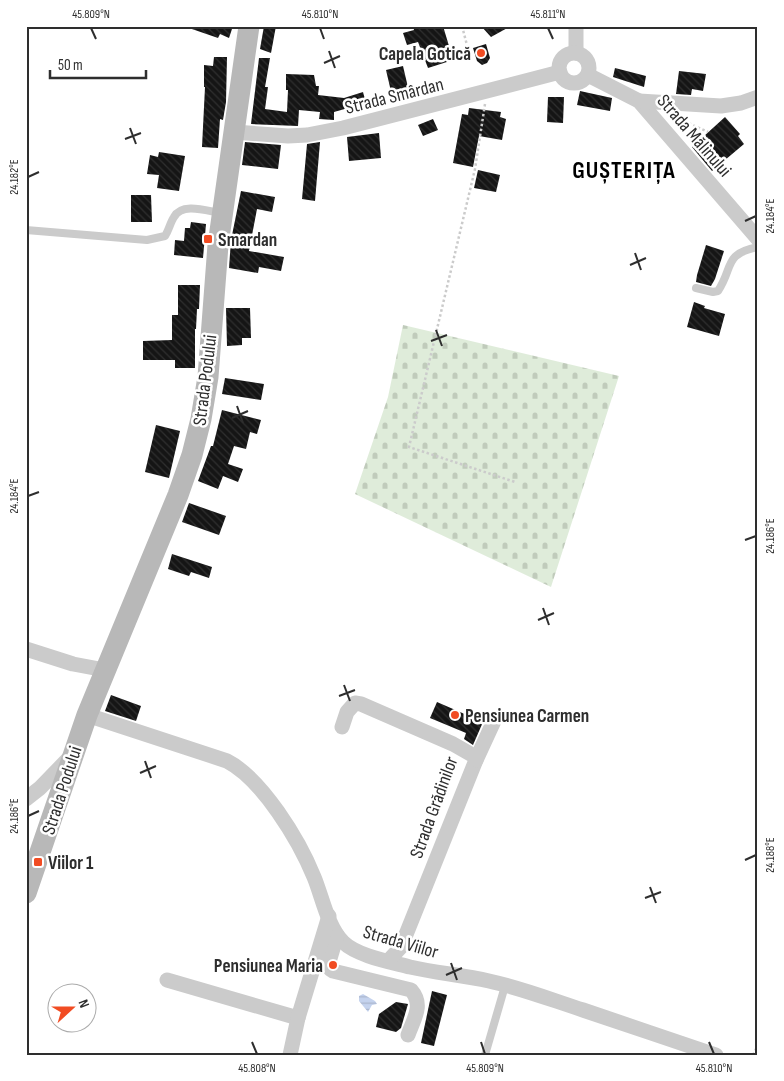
<svg xmlns="http://www.w3.org/2000/svg" width="784" height="1081" font-family="'Sofia Sans Condensed',sans-serif">
	<style>
		.cemetery { fill: url(#cemetery-stones) }
		.water { fill: url(#water-rules) }
		.building { fill: url(#building-back-hatch) }
		.lines { fill: none; stroke-linecap: round; stroke-linejoin: round }
		.path { stroke: #cbcbcb; stroke-width: 2.5; stroke-dasharray: 2.5 2.5; stroke-linecap: butt }
		.lane { stroke: #cbcbcb; stroke-width: 8 }
		.street { stroke: #cbcbcb; stroke-width: 15 }
		.secondary { stroke: #b8b8b8; stroke-width: 21 }
		.ticks { fill: none; stroke: #2e2e2e; stroke-width: 2 }
		.poi-dot { fill: #f14c23; stroke: #fff; stroke-width: 2 }
		.labels { text-anchor: middle; stroke-width: 5; stroke-linejoin: round; paint-order: stroke }
		.poi-label { font-size: 19px; font-weight: bold; fill: #2e2e2e; stroke: #fff; text-anchor: start }
		.street-label { font-size: 19px; fill: #2e2e2e; stroke: #fff }
		.district-label { font-size: 24px; font-weight: bold; letter-spacing: 1px; fill: #000; stroke: #fff }
		.neatline { fill: none; stroke: #2e2e2e; stroke-width: 2 }
		.ticks-label { font-size: 12px; text-anchor: middle; fill: #2e2e2e }
	</style>
	<defs>
		<pattern id="cemetery-stones" width="16" height="16" patternUnits="userSpaceOnUse" patternTransform="scale(1.25)"><rect width="16" height="16" fill="#dfecda"/><path d="M2 7V4a2 2 0 0 1 4 0v3zM10 15v-3a2 2 0 0 1 4 0v3z" fill="#c0cbbb"/></pattern>
		<pattern id="water-rules" width="6" height="5" patternUnits="userSpaceOnUse" patternTransform="scale(1.25)"><rect width="6" height="5" fill="#c5d3ee"/><path d="M0 2.5h6" fill="none" stroke="#aab5cc"/></pattern>
		<pattern id="building-back-hatch" width="6" height="6" patternUnits="userSpaceOnUse" patternTransform="scale(1.25)"><rect width="6" height="6" fill="#151515"/><path d="M-1 5l2 2M0 0l6 6M5-1l2 2" fill="none" stroke="#2f2f2f"/></pattern>
	</defs>
	<rect width="100%" height="100%" fill="#fff"/>
	<path class="cemetery" d="M403 325 619 376 551 587 355 494 388 397Z"/>
	<path class="water" d="M363 994 375 1001 377 1004 372 1005 368 1012 359 1001V996Z"/>
	<g class="building">
		<path d="M189 26H233L229 38 220 34 218 38 189 28Z"/>
		<path d="M264 26H276L271 53 260 49Z"/>
		<path d="M413 26H443L449 46 446 48 450 61 428 68 418 42 407 45 403 33 414 30Z"/>
		<path d="M481 26H511L491 37Z"/>
		<path d="M486 44 490 58 487 63 482 65 477 61 473 48Z"/>
		<path d="M214 57H227L226 102 223 120 220 119 218 148 202 147 205 87H204V65L213 66Z"/>
		<path d="M259 58H270L265 87H268L265 109 287 112 288 90H286V74L314 75 316 86H319L318 95 344 98 363 92 366 103 334 112V120L319 119 320 112 299 110 298 126 251 124Z"/>
		<path d="M403 66 410 96 393 100 386 70Z"/>
		<path d="M615 68 646 76 644 87 613 77Z"/>
		<path d="M679 71 706 74 703 91 692 89 691 95 676 94Z"/>
		<path d="M580 91 612 98 610 111 577 105Z"/>
		<path d="M548 97H564L563 123 547 122Z"/>
		<path d="M469 108 501 112 500 117 506 119 502 140 479 136 473 167 453 163 462 114 468 115Z"/>
		<path d="M725 117 740 134 738 136 744 144 712 171 692 147Z"/>
		<path d="M433 119 438 130 423 136 418 125Z"/>
		<path d="M379 133 381 158 349 161 347 137Z"/>
		<path d="M245 142 281 145 278 169 242 165Z"/>
		<path d="M320 142 315 201 302 199 307 144Z"/>
		<path d="M159 152 185 156 179 191 157 188 159 175 147 174 150 155 158 157Z"/>
		<path d="M478 170 500 175 496 192 474 188Z"/>
		<path d="M241 191 275 197 272 212 257 209 249 251 284 257 281 271 259 267 258 273 229 268 231 240Z"/>
		<path d="M131 195H151L152 222H131Z"/>
		<path d="M191 222 206 224 203 258 174 255 175 240 184 241 185 228H190Z"/>
		<path d="M706 245 724 251 715 279 711 286 696 282 697 275Z"/>
		<path d="M178 285H200L199 309H197L196 329H195V368H175V360H143V341L172 340V315H178Z"/>
		<path d="M694 302 705 306 704 308 725 314 719 336 687 327Z"/>
		<path d="M226 308H250L251 338H242V345L227 346Z"/>
		<path d="M225 378 264 384 261 400 222 394Z"/>
		<path d="M222 410 261 420 257 434 250 432 246 449 234 446 228 464 243 469 238 482 223 476 218 489 198 481 211 446H213Z"/>
		<path d="M156 425 180 431 169 478 145 472Z"/>
		<path d="M189 503 226 516 219 535 182 522Z"/>
		<path d="M172 554 212 567 209 578 191 572 189 576 168 569Z"/>
		<path d="M111 695 141 706 136 721 105 711Z"/>
		<path d="M437 702 483 722 473 745 464 739 466 733 430 718Z"/>
		<path d="M432 991 447 995 434 1046 421 1043Z"/>
		<path d="M396 1002 408 1004 401 1028 396 1032 376 1027 379 1014Z"/>
	</g>
	<g class="lines">
		<g class="path">
			<path d="M462 26 468 49"/>
			<path d="M485 104 475 169 409 447 515 482"/>
			<path d="M675 117 708 132"/>
			<path d="M753 1055 758 1045"/>
		</g>
		<g class="lane">
			<path d="M26 230 147 240 165 236C169 230 170 223 174 217 182 202 207 211 220 213"/>
			<path d="M696 288 713 292 718 291C734 267 723 254 758 247"/>
			<path d="M485 1055 505 986"/>
		</g>
		<g class="street">
			<path d="M576 53V26"/>
			<circle cx="574" cy="68" r="15"/>
			<path d="M588 75 639 101 758 239"/>
			<path d="M639 101 721 106 741 103 758 97"/>
			<path d="M234 132 288 136 307 135 343 128 560 72"/>
			<path d="M26 649 73 664 105 670"/>
			<path d="M87 715 227 761C262 779 299 840 314 877 322 896 328 928 343 942 357 956 391 962 410 967 436 973 463 975 489 981 521 988 552 1000 583 1010 627 1025 672 1040 716 1055"/>
			<path d="M342 727 347 712 355 703 361 704 453 744 474 756 476 760 401 947 388 961"/>
			<path d="M476 760 494 721"/>
			<path d="M26 799 40 788 70 757"/>
			<path d="M337 935 328 965 330 969 333 971 411 990C424 1005 414 1018 408 1035"/>
			<path d="M167 980 298 1018"/>
			<path d="M290 1055 298 1018 329 916"/>
		</g>
		<path class="secondary" d="M26 893 87 715 178 495 192 455 201 419 208 377 218 245 249 26"/>
	</g>
	<path class="ticks" d="M91 28 96 39M320 28 324 39M548 28 553 39M329 51 335 68M324 63 340 56M130 128 136 144M125 139 141 133M28 177 39 172M745 221 756 216M635 253 641 270M630 265 646 258M436 330 442 346M431 341 447 335M237 406 243 423M232 418 248 411M28 496 39 492M745 540 756 536M543 608 549 625M538 620 554 613M344 685 350 701M339 696 355 690M145 761 151 778M140 773 156 766M28 816 39 811M745 860 756 855M650 887 656 903M645 898 661 892M451 963 457 980M446 975 462 968M252 1042 257 1054M481 1042 485 1054M709 1042 714 1054"/>
	<g class="poi-dot">
		<circle cx="481" cy="53" r="5"/>
		<rect x="203" y="234" width="10" height="10" rx="2.5"/>
		<circle cx="455" cy="715" r="5"/>
		<rect x="33" y="857" width="10" height="10" rx="2.5"/>
		<circle cx="333" cy="965" r="5"/>
	</g>
	<g class="labels">
		<g class="poi-label">
			<text x="471" y="60" text-anchor="end">Capela Gotică</text>
			<text x="218" y="246">Smardan</text>
			<text x="465" y="722">Pensiunea Carmen</text>
			<text x="48" y="869">Viilor 1</text>
			<text x="323" y="972" text-anchor="end">Pensiunea Maria</text>
		</g>
		<g class="street-label">
			<text transform="translate(394 95) rotate(-14)" y="7">Strada Smârdan</text>
			<text transform="translate(695 135) rotate(49)" y="7">Strada Mălinului</text>
			<text transform="translate(204 380) rotate(-83)" y="7">Strada Podului</text>
			<text transform="translate(61 790) rotate(-72)" y="7">Strada Podului</text>
			<text transform="translate(433 807) rotate(-70)" y="7">Strada Grădinilor</text>
			<text transform="translate(401 941) rotate(16)" y="7">Strada Viilor</text>
		</g>
		<g class="district-label">
			<text x="624" y="178">GUȘTERIȚA</text>
		</g>
	</g>
	<rect width="784" height="1081" fill="none" stroke="#ffffff" stroke-width="55"/>
	<g transform="translate(72 1008) rotate(69)"><circle r="24" fill="#ffffff" stroke="#ababab"/>
	<path d="M0-4L9 19L0 12L-9 19Z" fill="#f14c23"/>
	<text y="-8" font-size="14" font-weight="bold" text-anchor="middle" fill="#2e2e2e">N</text>
	</g>
	<path d="M50 70v8h96v-8" fill="none" stroke="#2e2e2e" stroke-width="2.5"/>
	<text x="58" y="70" font-size="15" fill="#2e2e2e" stroke="#ffffff" stroke-width="4" paint-order="stroke">50 m</text>
	<rect x="28" y="28" width="728" height="1026" class="neatline"/>
	<g class="ticks-label">
		<text x="91" y="18">45.809°N</text>
		<text x="320" y="18">45.810°N</text>
		<text x="548" y="18">45.811°N</text>
		<text transform="translate(14 177) rotate(-90)" y="4">24.182°E</text>
		<text transform="translate(770 216) rotate(-90)" y="4">24.184°E</text>
		<text transform="translate(14 496) rotate(-90)" y="4">24.184°E</text>
		<text transform="translate(770 536) rotate(-90)" y="4">24.186°E</text>
		<text transform="translate(14 816) rotate(-90)" y="4">24.186°E</text>
		<text transform="translate(770 855) rotate(-90)" y="4">24.188°E</text>
		<text x="257" y="1072">45.808°N</text>
		<text x="485" y="1072">45.809°N</text>
		<text x="714" y="1072">45.810°N</text>
	</g>
</svg>
